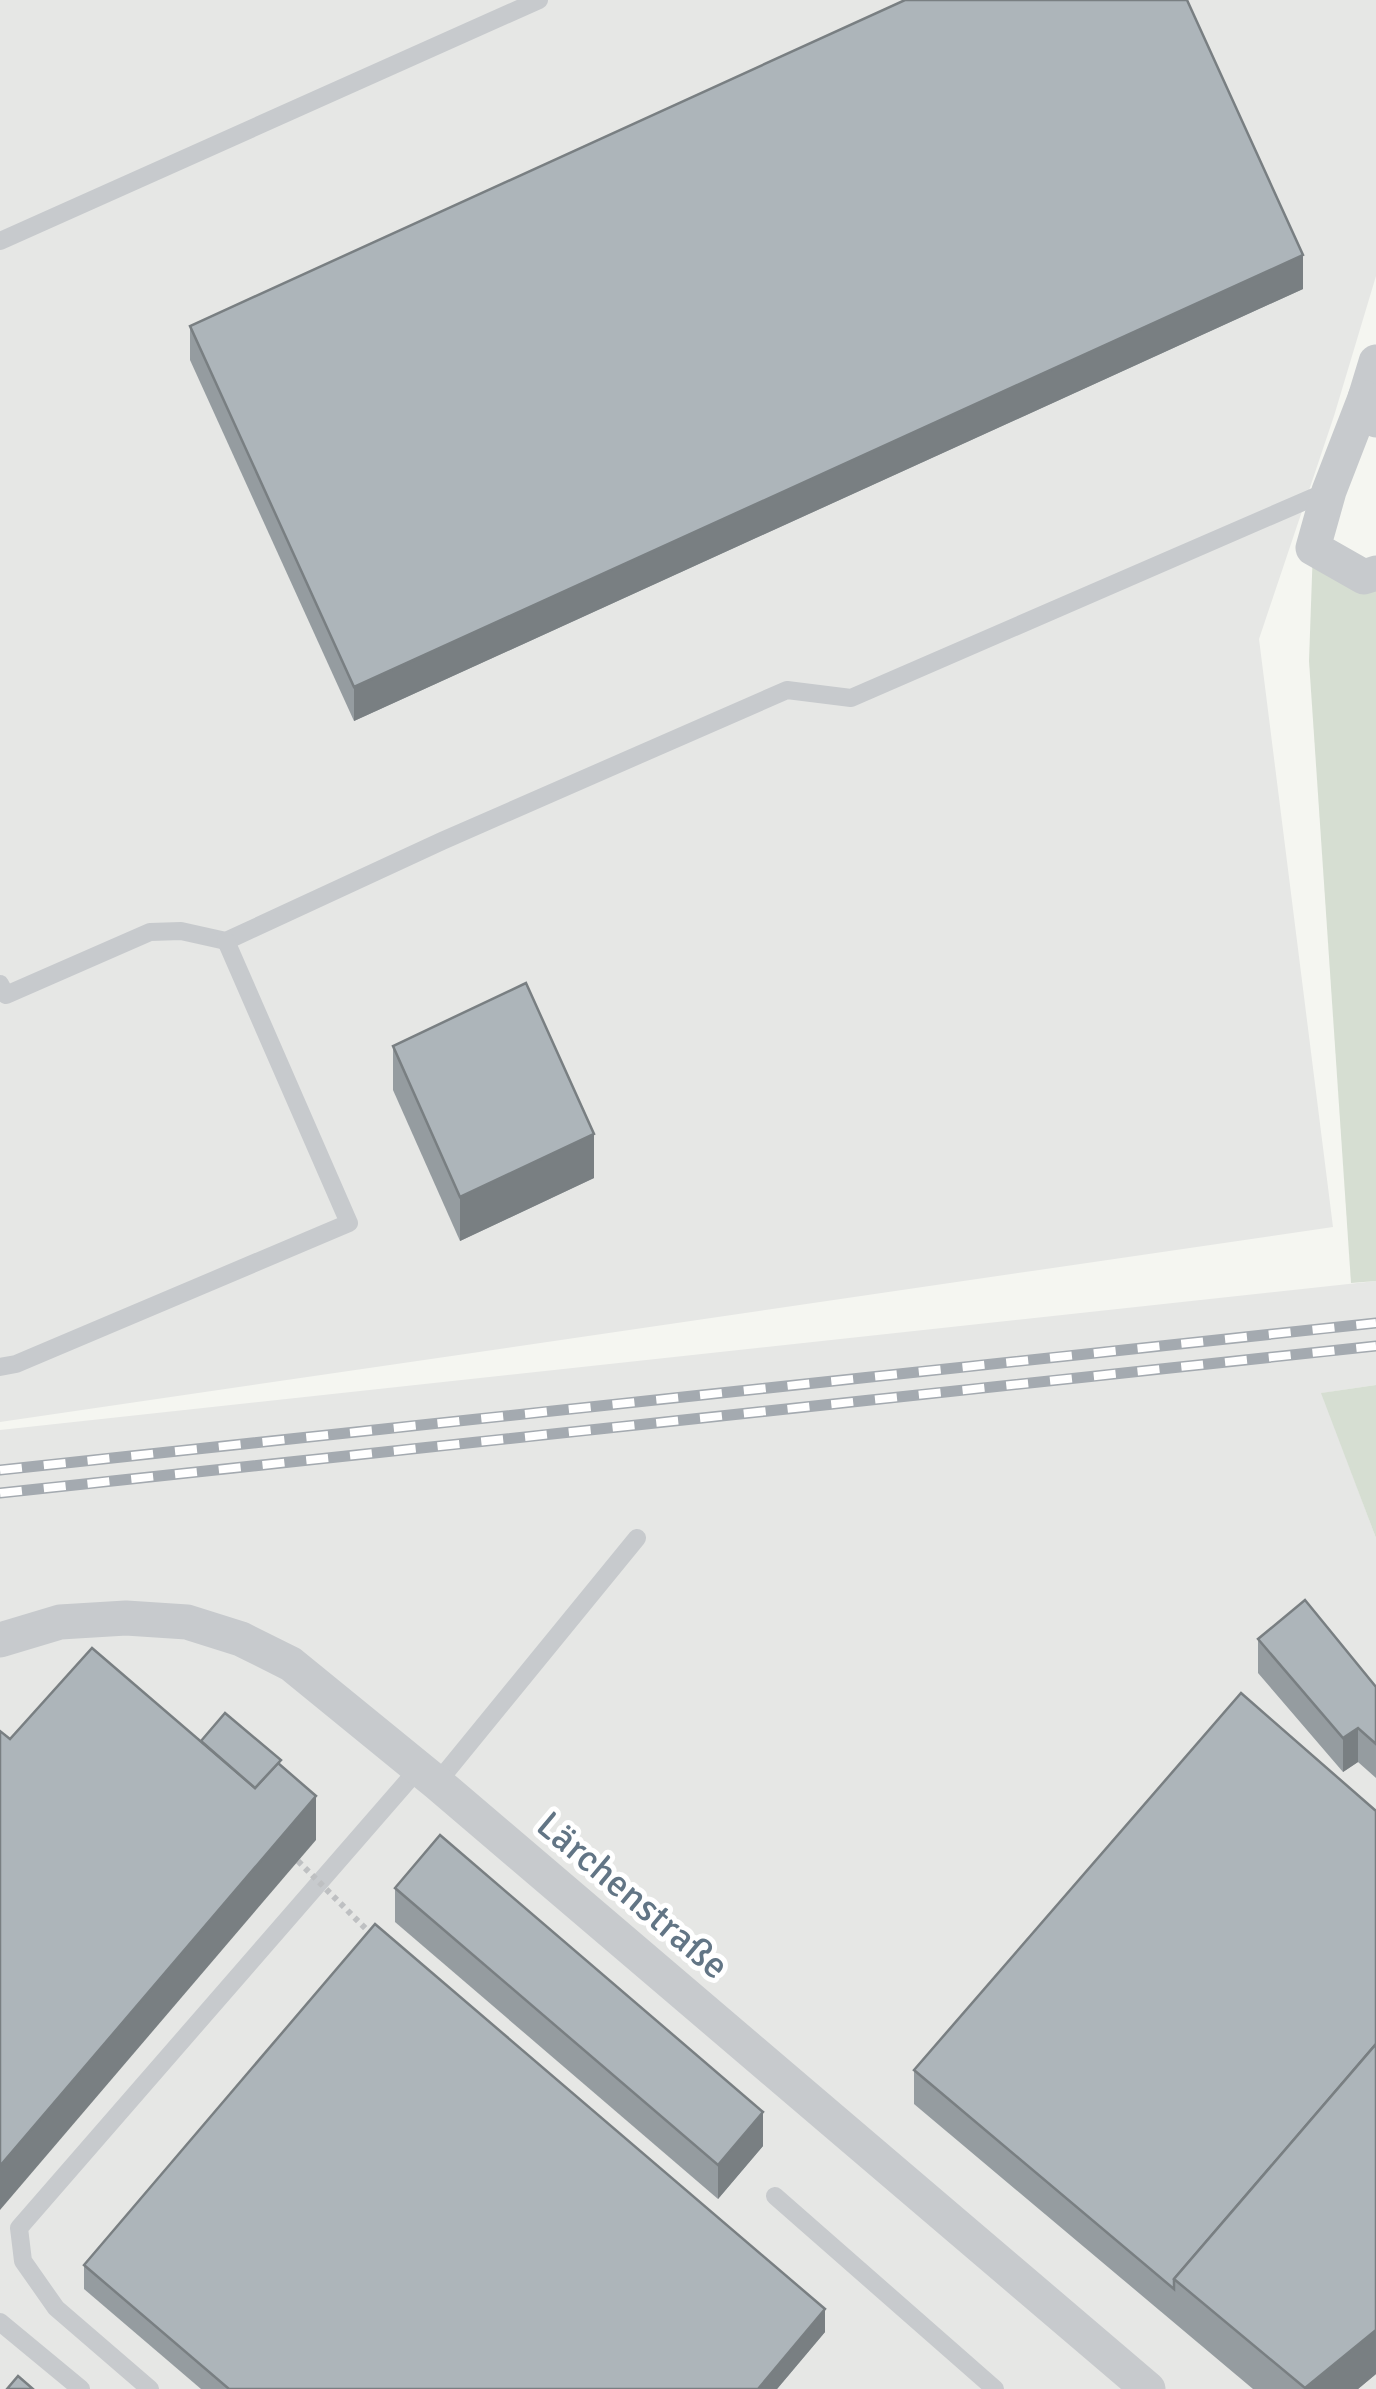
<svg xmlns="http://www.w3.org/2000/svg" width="1376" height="2389" font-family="Signika,sans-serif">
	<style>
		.built { fill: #e6e7e5 }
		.green { fill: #d6ded2 }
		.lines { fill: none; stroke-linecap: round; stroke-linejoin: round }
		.lane { stroke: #c7cacd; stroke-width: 18 }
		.street { stroke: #c7cacd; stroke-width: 35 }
		.rail-casing { stroke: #a4aab0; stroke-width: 11 }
		.rail { stroke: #fff; stroke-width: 8; stroke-dasharray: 22; stroke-linecap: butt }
		.path-bridge { stroke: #bec0c2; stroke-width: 6; stroke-dasharray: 5 5; stroke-linecap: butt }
		.wall { fill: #959ca0 }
		.shaded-wall { fill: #797f82 }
		.building { fill: #adb5ba; stroke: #797f82; stroke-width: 2.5 }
		.labels { text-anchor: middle; stroke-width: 10; stroke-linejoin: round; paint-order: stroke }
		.street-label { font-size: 38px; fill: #627585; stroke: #fff }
	</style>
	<rect width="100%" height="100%" fill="#f5f6f1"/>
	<g class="built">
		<path d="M0 0H1376V276L1334 416 1259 639 1333 1227 0 1422Z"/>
		<path d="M1376 1281V1385L1322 1393 1376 1538V2389H0V1430Z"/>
	</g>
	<g class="green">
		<path d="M1313 548 1376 573V1281L1351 1283 1309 661Z"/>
		<path d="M1376 1385V1538L1321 1393Z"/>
	</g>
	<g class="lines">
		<g class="lane">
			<path d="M0 241 539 0"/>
			<path d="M0 984 6 995 150 932 181 931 226 941 442 841 787 690 851 698 1328 491"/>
			<path d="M0 1367 16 1364 349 1223 226 941"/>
			<path d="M437 1783 637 1538"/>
			<path d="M775 2196 995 2389"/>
			<path d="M0 2322 81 2389"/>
			<path d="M150 2389 56 2308 23 2261 19 2228 419 1768"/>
		</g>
		<g class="street">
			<path d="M1365 398 1376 362"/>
			<path d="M1376 420 1365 398 1329 491 1313 548 1364 577 1376 573"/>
			<path d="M0 1640 60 1622 126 1618 187 1622 241 1639 291 1664 437 1783 1148 2389"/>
		</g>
		<defs>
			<g id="rail">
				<path d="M0 1470 1376 1323"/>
				<path d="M0 1493 1376 1346"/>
			</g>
		</defs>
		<use href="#rail" class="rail-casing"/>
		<use href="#rail" class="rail"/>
		<path class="path-bridge" d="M298 1861 372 1935"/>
	</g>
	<g class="wall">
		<path d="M1303 289 354 721 190 360V326Z"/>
		<path d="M393 1046 594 1178 460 1241 393 1090Z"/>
		<path d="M1258 1639 1376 1687V1778L1358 1762 1343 1772 1258 1673Z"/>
		<path d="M395 1888 763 2146 718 2199 395 1922Z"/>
		<path d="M914 2070 1376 2374 1358 2389H1253L914 2104Z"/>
		<path d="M84 2265 825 2332 777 2389H201L84 2289Z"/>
	</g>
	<g class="shaded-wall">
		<path d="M1303 255V289L354 721V687Z"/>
		<path d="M594 1134V1178L460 1241V1197Z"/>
		<path d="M1358 1728V1762L1343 1772V1738Z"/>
		<path d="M316 1796V1840L0 2210V2166Z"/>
		<path d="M763 2112V2146L718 2199V2165Z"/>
		<path d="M825 2309V2332L777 2389H758Z"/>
		<path d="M1376 2330V2374L1358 2389H1305Z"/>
	</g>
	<g class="building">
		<path d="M905 0H1187L1303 255 354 687 190 326Z"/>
		<path d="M526 983 594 1134 460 1197 393 1046Z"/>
		<path d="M1305 1600 1376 1687V1744L1358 1728 1343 1738 1258 1639Z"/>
		<path d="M92 1648 255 1788 278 1763 316 1796 0 2166V1731L10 1739Z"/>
		<path d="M1241 1693 1376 1811V2044L1174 2279V2289L914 2070Z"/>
		<path d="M225 1713 281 1760 255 1788 201 1741Z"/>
		<path d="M440 1835 763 2112 718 2165 395 1888Z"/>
		<path d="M375 1924 825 2309 758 2389H229L84 2265Z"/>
		<path d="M1376 2044V2330L1305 2388 1174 2279Z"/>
		<path d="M18 2376 33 2389H7Z"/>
	</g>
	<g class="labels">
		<g class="street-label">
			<text transform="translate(633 1895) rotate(40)" y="13">Lärchenstraße</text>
		</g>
	</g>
</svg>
